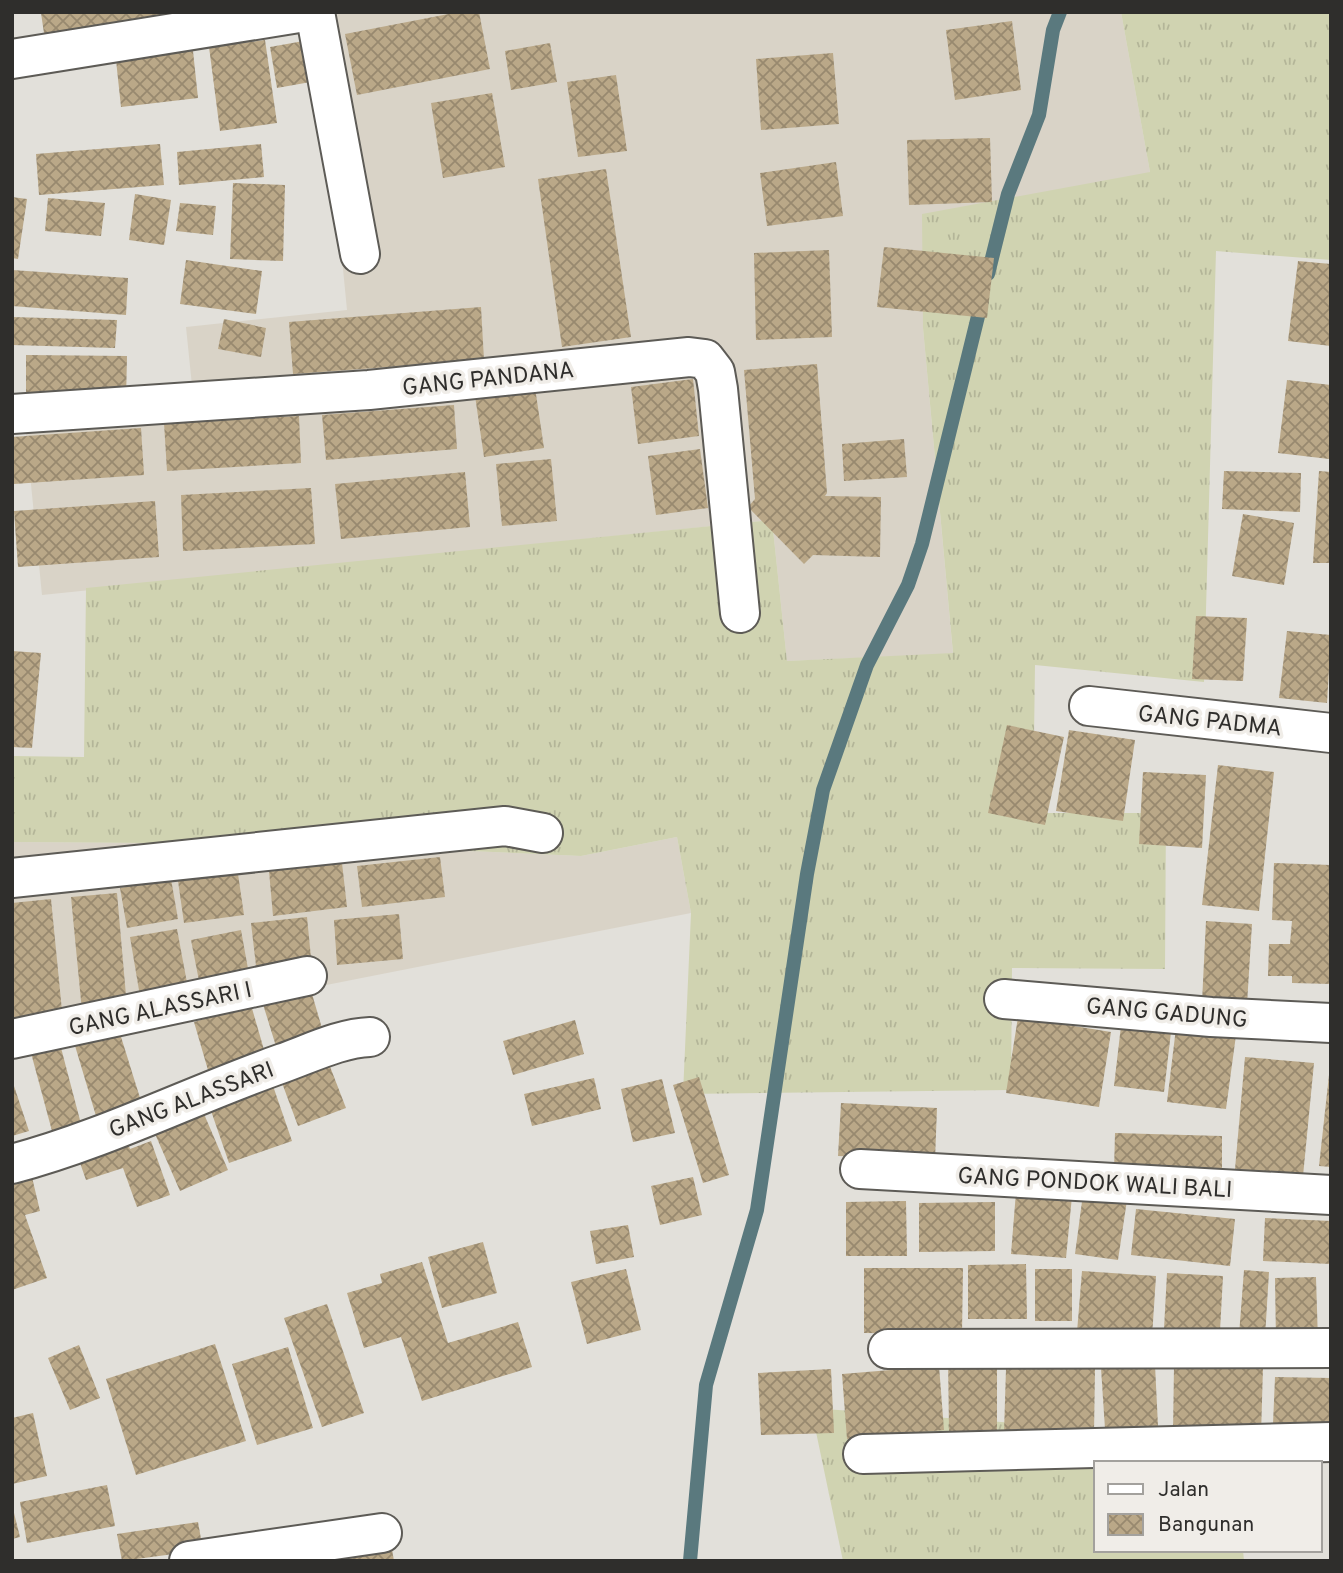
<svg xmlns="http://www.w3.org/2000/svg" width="1343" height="1573" font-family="Overpass,sans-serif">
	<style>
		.built { fill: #d9d3c7 }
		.grass { fill: url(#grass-tufts) }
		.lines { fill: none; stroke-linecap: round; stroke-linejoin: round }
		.stream { stroke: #5a797e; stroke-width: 14 }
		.building { fill: url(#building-cross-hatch) }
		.street-casing { stroke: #5d5b56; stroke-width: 42 }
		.street { stroke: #fff; stroke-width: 38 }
		.labels { text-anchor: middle; stroke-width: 7; stroke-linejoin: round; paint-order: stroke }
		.street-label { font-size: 23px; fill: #2f2e2c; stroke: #f0ede8 }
	</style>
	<defs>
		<pattern id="grass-tufts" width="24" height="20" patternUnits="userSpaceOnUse" patternTransform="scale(1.75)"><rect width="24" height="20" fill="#d0d3b1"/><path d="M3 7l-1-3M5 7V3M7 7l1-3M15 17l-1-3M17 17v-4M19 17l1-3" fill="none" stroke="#b3b598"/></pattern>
		<pattern id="building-cross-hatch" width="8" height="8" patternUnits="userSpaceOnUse" patternTransform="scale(1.75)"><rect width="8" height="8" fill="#baa888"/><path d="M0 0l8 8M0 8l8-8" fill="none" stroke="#98896f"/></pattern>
	</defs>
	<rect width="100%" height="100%" fill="#e2e0da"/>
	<g class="built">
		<path d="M318 12H1121L1150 172 923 328 953 654 787 661 772 520 42 595 25 424 194 405 186 327 347 310Z"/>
		<path d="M677 837 691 913 12 1047V842L309 844 581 856Z"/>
	</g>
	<g class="grass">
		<path d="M1121 12H1331V260L1216 251 1204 682 1035 665 1033 813H1166L1165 969 1012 968 1011 1090 683 1094 691 913 677 837 581 856 309 844 12 842V756L84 757 86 588 772 520 787 661 953 653 923 328 922 214 1150 172Z"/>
		<path d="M811 1408 1121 1431 1096 1463V1550H1243L1244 1561H843Z"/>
	</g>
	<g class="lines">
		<g class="stream">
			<path d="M988 274 1008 194 1039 115 1053 30 1060 12"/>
			<path d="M690 1561 706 1385 757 1210 807 874 823 790 867 665 908 585 922 544 982 300"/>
		</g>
	</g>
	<g class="building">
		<path d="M45 12H172L173 21 45 40 41 13Z"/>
		<path d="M459 12H479L490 69 357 95 345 34Z"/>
		<path d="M1012 21 1021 90 955 100 946 30Z"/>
		<path d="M265 40 277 123 220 131 209 47Z"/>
		<path d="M309 40 316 81 277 88 270 47Z"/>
		<path d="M550 43 557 82 511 90 505 51Z"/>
		<path d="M193 51 198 98 121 107 116 60Z"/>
		<path d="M833 53 839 124 761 130 756 59Z"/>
		<path d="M616 75 627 151 578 157 567 82Z"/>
		<path d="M492 93 505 167 443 178 431 103Z"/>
		<path d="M990 138 992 202 909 205 907 140Z"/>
		<path d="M160 144 164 185 39 195 36 154Z"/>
		<path d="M261 144 264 177 179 185 177 152Z"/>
		<path d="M836 162 843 216 767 226 760 173Z"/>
		<path d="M606 169 631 337 562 347 538 179Z"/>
		<path d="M233 183 285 185 283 261 230 259Z"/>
		<path d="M135 194 171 200 164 245 129 240Z"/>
		<path d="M12 197 27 199 18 259 12 258Z"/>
		<path d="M48 198 105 203 101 236 45 231Z"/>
		<path d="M180 203 216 206 213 235 176 231Z"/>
		<path d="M884 247 994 258 987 318 877 307Z"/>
		<path d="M829 250 832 337 756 340 754 253Z"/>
		<path d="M186 260 262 271 256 314 180 304Z"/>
		<path d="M1298 261 1331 264V346L1288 341Z"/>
		<path d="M12 270 128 278 126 315 12 306Z"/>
		<path d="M481 307 484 360 293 374 289 322Z"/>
		<path d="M12 317 117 320 115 348 12 345Z"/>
		<path d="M224 319 266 328 261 357 218 349Z"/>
		<path d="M26 355 127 356 126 400H26Z"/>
		<path d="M817 364 827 493 825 496 881 497 880 557 813 555 804 564 748 507 755 499 744 370Z"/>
		<path d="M693 379 699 436 638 444 631 387Z"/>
		<path d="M1287 380 1331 385 1329 459 1278 453Z"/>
		<path d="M534 381 544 448 484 457 474 389Z"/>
		<path d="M454 405 457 449 326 460 322 415Z"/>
		<path d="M299 416 301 463 167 471 164 423Z"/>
		<path d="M141 428 144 475 14 484 12 437Z"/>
		<path d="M904 439 907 477 844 481 842 444Z"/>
		<path d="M700 449 708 508 656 515 648 456Z"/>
		<path d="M551 459 557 521 502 526 496 464Z"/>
		<path d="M1224 471 1301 473 1300 512 1222 509Z"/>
		<path d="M1319 471 1331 472V563H1313Z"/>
		<path d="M465 472 470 527 341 539 335 484Z"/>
		<path d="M311 488 315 544 183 551 181 495Z"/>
		<path d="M155 501 159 557 18 567 14 511Z"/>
		<path d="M1243 514 1294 523 1284 585 1232 576Z"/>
		<path d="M1196 616 1247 618 1243 681 1192 679Z"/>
		<path d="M1287 631 1331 635 1327 703 1279 698Z"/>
		<path d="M12 651 41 653 32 748 12 747Z"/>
		<path d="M1007 725 1064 737 1045 825 988 813Z"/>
		<path d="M1069 730 1135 740 1123 821 1056 811Z"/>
		<path d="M1218 765 1274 772 1259 911 1202 905Z"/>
		<path d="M1143 772 1206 775 1202 848 1139 844Z"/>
		<path d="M440 857 445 897 362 907 357 866Z"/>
		<path d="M342 863 347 907 273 916 269 871Z"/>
		<path d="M1274 863 1331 865V984L1292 983V976H1268L1269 944H1290L1292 921 1272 920Z"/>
		<path d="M238 874 244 915 184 923 178 881Z"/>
		<path d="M171 879 178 919 127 928 120 888Z"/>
		<path d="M117 893 127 1007 82 1011 71 897Z"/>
		<path d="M51 899 63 1021 12 1026V903Z"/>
		<path d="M399 914 403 959 337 965 334 920Z"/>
		<path d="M307 917 312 968 257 974 251 923Z"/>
		<path d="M1206 921 1252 924 1247 1004 1202 1002Z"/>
		<path d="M177 929 190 999 142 1008 130 937Z"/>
		<path d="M241 930 250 980 201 991 191 940Z"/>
		<path d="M310 987 326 1042 279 1056 262 1001Z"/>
		<path d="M251 1005 267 1060 210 1077 194 1022Z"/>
		<path d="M1018 1017 1111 1032 1099 1107 1006 1093Z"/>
		<path d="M575 1020 584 1054 513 1075 503 1041Z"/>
		<path d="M117 1024 141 1101 96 1116 73 1039Z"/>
		<path d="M1121 1026 1171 1032 1164 1092 1114 1086Z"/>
		<path d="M1176 1028 1236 1035 1226 1109 1167 1102Z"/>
		<path d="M60 1044 81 1124 52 1131 31 1053Z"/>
		<path d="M1245 1057 1314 1063 1303 1176 1235 1169Z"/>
		<path d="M329 1064 346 1108 298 1126 282 1083Z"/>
		<path d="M1329 1075 1331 1076V1167L1319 1166Z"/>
		<path d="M699 1077 729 1175 703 1183 673 1085Z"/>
		<path d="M594 1078 601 1109 532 1126 524 1094Z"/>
		<path d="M662 1079 675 1133 633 1142 621 1089Z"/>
		<path d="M12 1080 29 1131 12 1136Z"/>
		<path d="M272 1083 292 1141 229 1163 209 1105Z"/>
		<path d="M841 1103 937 1108 935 1160 838 1156Z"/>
		<path d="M201 1107 228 1170 180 1191 152 1127Z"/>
		<path d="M1115 1133 1222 1136V1174L1114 1171Z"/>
		<path d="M151 1141 170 1195 137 1207 123 1168 86 1180 79 1160 128 1144 130 1149Z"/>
		<path d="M31 1173 40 1211 25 1215 47 1278 12 1290V1177Z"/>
		<path d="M693 1177 702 1215 660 1225 651 1186Z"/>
		<path d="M1016 1192 1072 1196 1066 1258 1011 1254Z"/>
		<path d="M1083 1194 1127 1200 1118 1260 1075 1254Z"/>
		<path d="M906 1201 907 1256H846V1202Z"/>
		<path d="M995 1202V1251L919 1252V1203Z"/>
		<path d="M1136 1209 1235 1219 1230 1266 1131 1255Z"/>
		<path d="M1265 1218 1331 1221V1264L1263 1261Z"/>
		<path d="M628 1225 634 1257 596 1264 590 1231Z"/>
		<path d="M483 1242 497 1293 442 1308 428 1257Z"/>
		<path d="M422 1262 448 1343 518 1322 532 1367 422 1401 401 1337 364 1348 347 1293 382 1283 380 1274Z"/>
		<path d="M1026 1264 1027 1319H968V1265Z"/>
		<path d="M864 1268H963L962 1334 864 1333Z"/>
		<path d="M626 1269 641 1330 587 1344 571 1282Z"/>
		<rect x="1035" y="1269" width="37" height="52"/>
		<path d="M1244 1270 1269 1272 1265 1337 1239 1335Z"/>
		<path d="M1082 1271 1156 1276 1152 1337 1077 1332Z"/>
		<path d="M1167 1273 1223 1276 1220 1331 1164 1329Z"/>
		<path d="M1316 1277 1318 1342 1276 1343 1275 1278Z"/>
		<path d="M327 1304 364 1413 322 1427 284 1318Z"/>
		<path d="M215 1344 246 1441 136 1475 106 1379Z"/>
		<path d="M79 1345 100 1398 70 1410 48 1358Z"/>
		<path d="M288 1347 313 1428 257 1445 232 1364Z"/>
		<path d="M997 1356V1431L949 1432 948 1357Z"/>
		<path d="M1155 1365 1158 1426 1105 1429 1101 1368Z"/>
		<path d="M939 1366 944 1430 847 1439 842 1374Z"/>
		<path d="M1174 1366 1263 1367 1261 1435 1173 1433Z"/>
		<path d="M1006 1368 1095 1369 1094 1434 1004 1433Z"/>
		<path d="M831 1369 834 1433 761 1435 758 1373Z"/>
		<path d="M1275 1377 1331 1378V1425L1273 1424Z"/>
		<path d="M33 1413 47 1476 12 1484V1418Z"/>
		<path d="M107 1485 115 1526 27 1543 20 1502Z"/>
		<path d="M12 1505 20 1537 12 1539Z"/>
		<path d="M198 1522 203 1550 122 1561 117 1534Z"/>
		<path d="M391 1544 394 1561H322Z"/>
	</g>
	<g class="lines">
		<defs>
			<g id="street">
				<path d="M315 12 360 254"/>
				<path d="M12 59 305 12"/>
				<path d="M12 414 369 390 689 357 705 359 715 372 718 389 740 613"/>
				<path d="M1089 706 1331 733"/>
				<path d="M12 878 505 826 543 833"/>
				<path d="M1004 999 1211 1017 1331 1023"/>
				<path d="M12 1039 307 976"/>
				<path d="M12 1164C106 1139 192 1095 283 1063 311 1053 341 1038 370 1037"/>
				<path d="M860 1169 1331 1195"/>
				<path d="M888 1349 1331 1348"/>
				<path d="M863 1454 1331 1442"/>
				<path d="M189 1561 382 1533"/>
			</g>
		</defs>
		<use href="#street" class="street-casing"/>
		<use href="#street" class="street"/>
	</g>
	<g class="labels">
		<g class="street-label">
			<text transform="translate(488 378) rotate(-6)" y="8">GANG PANDANA</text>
			<text transform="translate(1210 720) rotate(6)" y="8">GANG PADMA</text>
			<text transform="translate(160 1008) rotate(-12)" y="8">GANG ALASSARI I</text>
			<text transform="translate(1167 1012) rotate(5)" y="8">GANG GADUNG</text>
			<text transform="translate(191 1099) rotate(-21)" y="8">GANG ALASSARI</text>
			<text transform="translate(1095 1182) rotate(3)" y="8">GANG PONDOK WALI BALI</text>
		</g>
	</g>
	<rect width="1343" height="1573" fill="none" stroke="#2f2e2c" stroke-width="28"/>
	<rect x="1094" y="1461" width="228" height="91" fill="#f0ede8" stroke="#a3a19d" stroke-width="2"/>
	<rect x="1108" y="1484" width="35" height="10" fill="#ffffff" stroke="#a3a19d" stroke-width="2"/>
	<text x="1158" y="1496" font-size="21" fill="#2f2e2c">Jalan</text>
	<rect x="1108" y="1514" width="35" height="21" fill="url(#building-cross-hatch)" stroke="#a3a19d" stroke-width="2"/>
	<text x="1158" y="1531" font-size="21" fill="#2f2e2c">Bangunan</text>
</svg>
